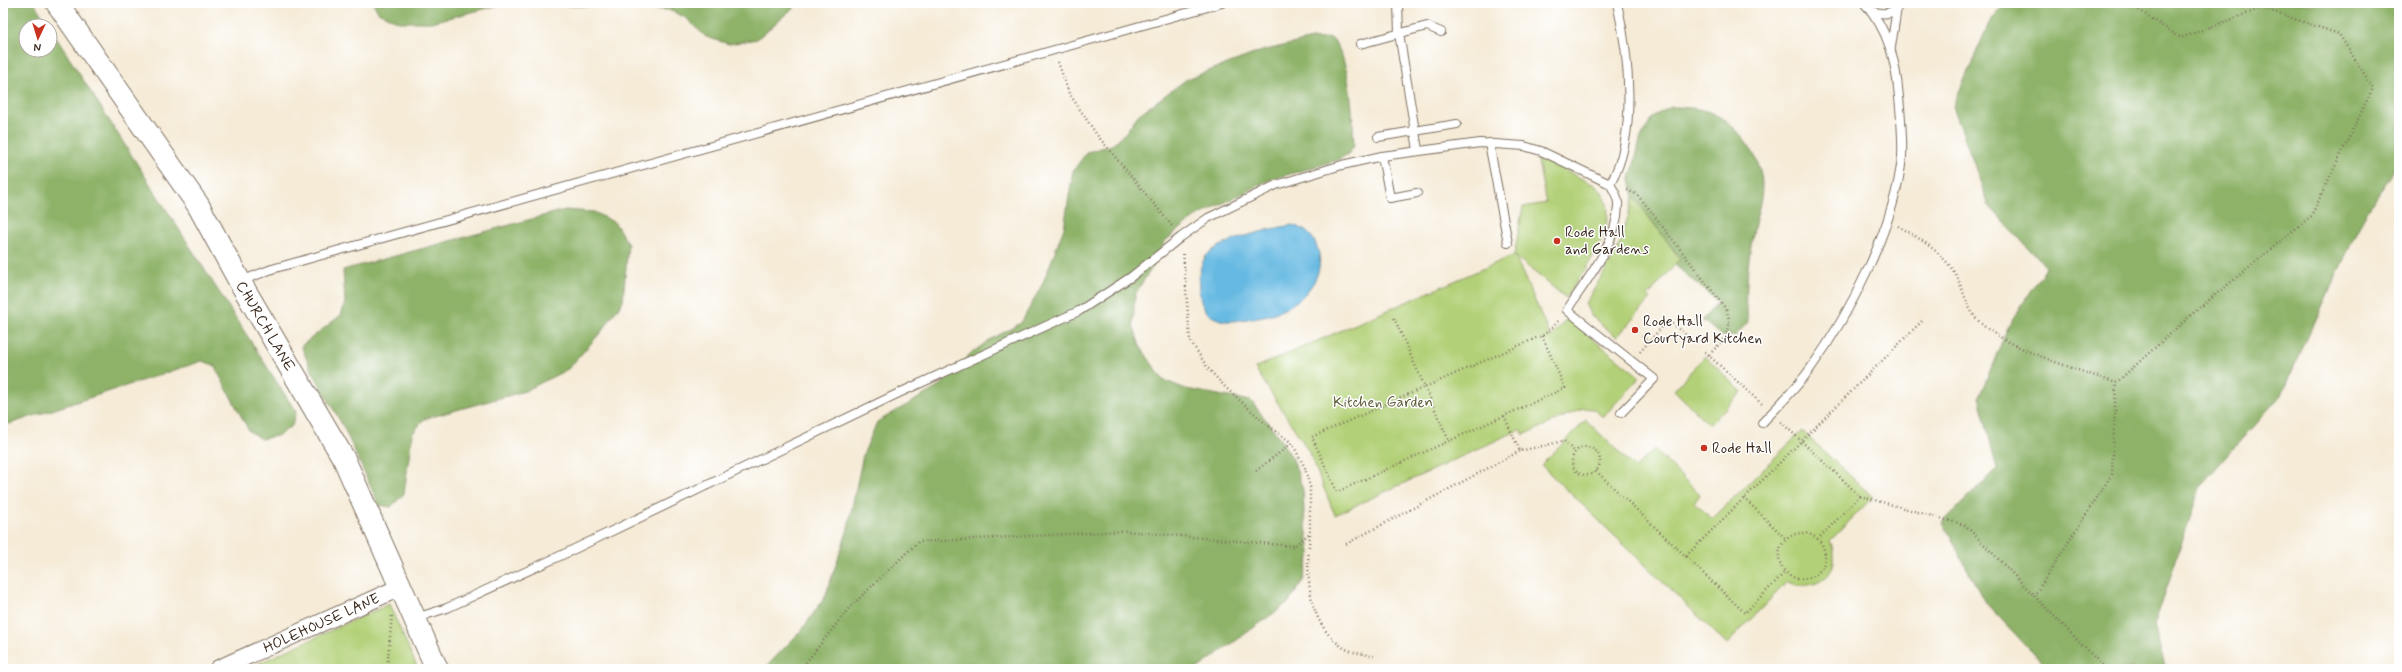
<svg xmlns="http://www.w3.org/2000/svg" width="2402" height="672" font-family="Mynerve,sans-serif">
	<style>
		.green { fill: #b2d077; stroke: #767d4a }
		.forest { fill: #8db268; stroke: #646e43 }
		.water { fill: #66b9e2; stroke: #507280 }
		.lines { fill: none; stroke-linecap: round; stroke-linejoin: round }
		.lane-casing { stroke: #7c6e5f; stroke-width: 10 }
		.street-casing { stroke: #7c6e5f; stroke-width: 19 }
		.secondary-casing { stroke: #7c6e5f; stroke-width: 24 }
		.path { stroke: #7c6e5f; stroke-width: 2.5; stroke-dasharray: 1 3; stroke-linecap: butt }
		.lane { stroke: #fff; stroke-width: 8 }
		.street { stroke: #fff; stroke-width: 17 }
		.secondary { stroke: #fff; stroke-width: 22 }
		.poi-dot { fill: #c8321e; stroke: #fff; stroke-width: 1.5 }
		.labels { text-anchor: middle; stroke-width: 3; stroke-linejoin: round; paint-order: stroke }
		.poi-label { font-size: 15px; fill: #3b2a1e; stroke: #fff; text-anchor: start }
		.street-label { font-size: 15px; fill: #3b2a1e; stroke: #fff }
		.park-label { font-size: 15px; fill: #5f5c39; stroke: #fff }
	</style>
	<rect width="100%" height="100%" fill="#fff"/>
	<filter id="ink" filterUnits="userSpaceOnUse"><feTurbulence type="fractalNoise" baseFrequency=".025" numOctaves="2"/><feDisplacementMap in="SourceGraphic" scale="8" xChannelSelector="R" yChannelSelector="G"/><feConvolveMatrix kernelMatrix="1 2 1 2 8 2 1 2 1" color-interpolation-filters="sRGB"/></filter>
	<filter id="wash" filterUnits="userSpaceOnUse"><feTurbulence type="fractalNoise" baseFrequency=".012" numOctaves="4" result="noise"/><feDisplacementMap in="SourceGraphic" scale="16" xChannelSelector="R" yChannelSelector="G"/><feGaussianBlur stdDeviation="0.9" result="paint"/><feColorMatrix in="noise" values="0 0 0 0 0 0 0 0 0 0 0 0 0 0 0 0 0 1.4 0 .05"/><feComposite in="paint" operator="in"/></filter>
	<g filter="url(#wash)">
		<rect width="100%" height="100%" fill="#f5ebd7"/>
		<g class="green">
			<path d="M1537 156 1598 187C1627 218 1584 270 1566 298L1515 256 1551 337 1567 318 1640 377 1603 417 1593 409 1583 408 1524 435 1521 429 1335 515 1308 450 1255 368 1514 255 1523 207 1546 203Z"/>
			<path d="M1634 197 1680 259 1648 296 1651 298 1617 337 1591 316 1585 304 1618 249Z"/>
			<path d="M1705 356 1742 392 1709 425 1674 390Z"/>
			<path d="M1586 420 1635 468 1654 449 1700 495 1694 502 1712 519 1802 431 1873 497 1830 541C1845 572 1817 594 1787 582L1727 644 1541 465Z"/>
			<path d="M389 604 418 669H258L255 665Z"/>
		</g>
		<g class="forest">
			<path d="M3 3H34L49 26H26V50H50V28L296 412 292 426 277 436 261 439 249 431 214 365 202 361 3 426Z"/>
			<path d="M373 3H799L757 39 729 44 706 37 686 18 670 10 508 3 432 22H399L378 12Z"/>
			<path d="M2005 3H2399V163L2364 216 2281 395 2201 485 2154 626 2166 669H2048L1984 601 1943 522 1997 469 1979 397 2008 327 2046 267 1989 206 1953 106 1989 23Z"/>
			<path d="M1331 38C1351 56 1353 118 1354 146L1348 154 1338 160 1269 180 1194 218 1165 241 1153 266 1135 294 1133 325 1140 346 1163 380 1186 389 1251 401 1274 430 1293 459 1303 490 1304 513 1310 553 1304 579 1289 602 1197 669H856L846 666 830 669H764L801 631 825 597 847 532 863 455 877 422 938 387 956 371 969 355 988 341 1021 323 1043 283 1064 228 1073 171 1087 152 1112 145 1126 132 1138 115 1187 79 1262 51 1312 39Z"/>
			<path d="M1671 107C1687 107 1704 108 1718 116 1741 129 1761 157 1762 183 1763 201 1754 222 1752 240 1747 267 1745 295 1748 322L1735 336H1722L1702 320 1718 302 1675 265 1680 258 1634 197 1630 179 1641 137 1654 116Z"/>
			<path d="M565 210 594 212 615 223 628 244 623 301 602 331 568 369 525 391 424 419 412 434 404 494 391 507 379 505 344 428 311 369 301 346 341 315 345 303 343 270Z"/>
		</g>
		<path class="water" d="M1292 225C1306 229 1313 235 1318 250 1326 277 1303 301 1280 311 1265 317 1248 319 1232 321 1223 322 1211 318 1205 310 1196 297 1196 264 1209 253 1226 239 1269 229 1292 225Z"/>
	</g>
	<g filter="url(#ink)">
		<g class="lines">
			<defs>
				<g id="lane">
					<path d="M1398 3 1399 33 1418 150"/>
					<path d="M1872 11C1883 15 1894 15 1900 3"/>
					<path d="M1360 44 1427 26 1441 32"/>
					<path d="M1891 47 1897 8"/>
					<path d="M1378 137 1457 124"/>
					<path d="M1489 143 1508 243"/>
					<path d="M1382 156 1390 198 1417 193"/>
					<path d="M1610 184C1638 137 1629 55 1617 3"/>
					<path d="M241 281 272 269 1222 3"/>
					<path d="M1762 423C1778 406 1796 389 1810 369 1850 314 1895 226 1902 157 1903 138 1901 117 1899 97 1896 63 1889 29 1864 3"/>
					<path d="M416 618 447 608 562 555 899 393 1079 311 1131 277 1181 237 1208 218 1276 185 1342 165 1382 156 1480 143 1524 146 1541 151 1610 184C1614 191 1619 198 1618 206 1617 244 1587 279 1567 310L1654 379 1621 413"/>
				</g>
				<g id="street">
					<path id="s1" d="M218 669 401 587"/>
				</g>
				<g id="secondary">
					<path id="s2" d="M57 3 198 205 240 282 344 459 437 669"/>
				</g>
			</defs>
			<use href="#lane" class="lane-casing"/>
			<use href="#street" class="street-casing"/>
			<use href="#secondary" class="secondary-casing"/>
			<g class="path">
				<path d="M1058 62 1069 93 1097 135 1173 227"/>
				<path d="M1627 190 1636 194 1646 205 1726 309C1735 331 1723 340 1709 355"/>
				<path d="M1898 226C1921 239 1944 253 1957 277 1963 290 1967 307 1976 318 1999 347 2080 370 2116 383"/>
				<path d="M1394 318 1449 441"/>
				<path d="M1542 336 1565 388 1337 492 1312 437 1545 334 1560 319"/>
				<path d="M1642 336 1649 342"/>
				<path d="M1640 352 1668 320 1687 336"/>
				<path d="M1705 352 1763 405"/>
				<path d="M1504 416 1520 451 1564 441 1575 452"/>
				<path d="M1781 422 1860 496 1818 539"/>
				<circle cx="1586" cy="461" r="14"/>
				<path d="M1256 471 1292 443"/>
				<path d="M1596 471 1745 613 1785 572"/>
				<path d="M1860 496 1965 525 2106 669"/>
				<path d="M1744 498 1786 539"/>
				<circle cx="1802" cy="556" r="23"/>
				<path d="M1310 534C1306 575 1306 623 1344 648 1352 653 1365 654 1374 656"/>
				<path d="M1346 544 1520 451"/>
				<path d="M1686 556 1922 321"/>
				<path d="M2034 596 2112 474 2116 383 2191 315 2311 216 2373 88 2339 34 2262 8 2181 38 2128 3"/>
				<path d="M387 669 392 615"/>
				<path d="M801 669 849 608 918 542 1125 531 1294 546 1310 533V487L1305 468 1292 443 1265 423 1224 386 1207 367 1190 340 1183 251"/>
			</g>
			<use href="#lane" class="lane"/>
			<use href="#street" class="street"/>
			<use href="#secondary" class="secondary"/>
		</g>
	</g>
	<g class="poi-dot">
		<circle cx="1557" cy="241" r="4"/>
		<circle cx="1635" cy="330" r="4"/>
		<circle cx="1704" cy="448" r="4"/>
	</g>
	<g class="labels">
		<g class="poi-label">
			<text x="1565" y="237">Rode Hall<tspan x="1565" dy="17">and Gardens</tspan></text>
			<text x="1643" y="326">Rode Hall<tspan x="1643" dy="17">Courtyard Kitchen</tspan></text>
			<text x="1712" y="453">Rode Hall</text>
		</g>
		<g class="street-label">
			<text dy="5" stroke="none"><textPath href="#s2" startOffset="385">CHURCH LANE</textPath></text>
			<text dy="5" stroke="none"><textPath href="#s1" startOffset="113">HOLEHOUSE LANE</textPath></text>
		</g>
		<g class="park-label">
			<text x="1383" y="407">Kitchen Garden</text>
		</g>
	</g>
	<rect width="2402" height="672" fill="none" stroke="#fff" stroke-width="16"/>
	<g transform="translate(38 38) rotate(184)"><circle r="19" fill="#ffffff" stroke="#b1aaa5"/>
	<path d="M0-3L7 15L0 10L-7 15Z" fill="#c8321e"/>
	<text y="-6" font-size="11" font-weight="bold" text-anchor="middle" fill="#3b2a1e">N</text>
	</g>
</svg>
